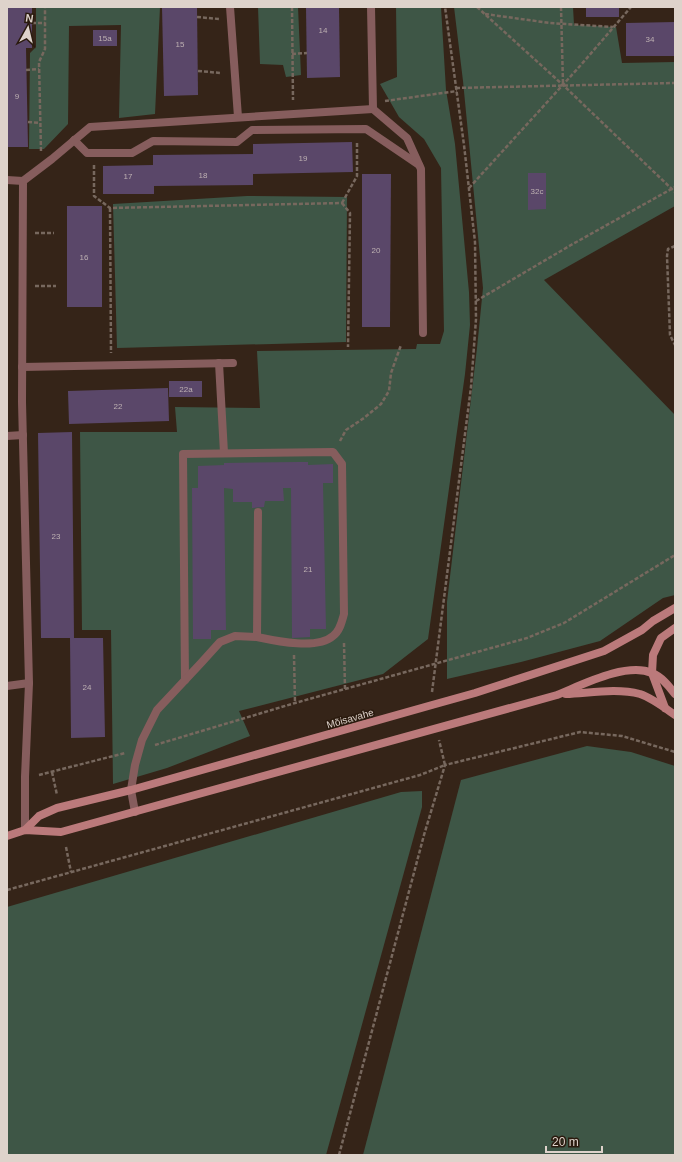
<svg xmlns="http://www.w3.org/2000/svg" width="682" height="1162" font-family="Arial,sans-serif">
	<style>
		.green { fill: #3e5646 }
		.building { fill: #5a4769 }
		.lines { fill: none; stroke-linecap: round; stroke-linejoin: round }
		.path { stroke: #77685e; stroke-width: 2.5; stroke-dasharray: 4 2; stroke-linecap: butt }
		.lane { stroke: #865d5d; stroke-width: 8 }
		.street { stroke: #865d5d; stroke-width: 8 }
		.secondary { stroke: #bb7a7b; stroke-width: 8 }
		.labels { text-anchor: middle; stroke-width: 3; stroke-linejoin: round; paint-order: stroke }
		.number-label { font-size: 8px; fill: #bdb0b2 }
		.street-label { font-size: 10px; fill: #ded3cb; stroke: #2a1a0e }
	</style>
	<rect width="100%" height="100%" fill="#352418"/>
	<g class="green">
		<path d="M36 7H160L155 114 119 118 121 25 69 26 68 124 44 149H29L30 53 36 47Z"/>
		<path d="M258 7H298L301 75 286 77 283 65 260 64Z"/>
		<path d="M396 7H441L446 90 455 144 469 292 470 325 465 374 428 639 383 674 239 711 250 736 167 768 113 784 111 630H82L80 432H177L175 407 260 408 257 351 416 349 417 344H440L444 331 441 168 424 139 399 117 380 84 397 77Z"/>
		<path d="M454 7H573L574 25 616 27 622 63 675 62V206L544 280 675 415V595L663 598 600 641 521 662 447 679V602L477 348 483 288 463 81Z"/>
		<path d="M247 196 347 197 346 342 117 348 113 204Z"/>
		<path d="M587 746 631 752 675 766V1155H363L461 780Z"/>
		<path d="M422 791V807L326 1155H7V907L401 792Z"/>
	</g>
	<g class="building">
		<path d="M7 7H32V48H26L28 147H7Z"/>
		<path d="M162 7H197L198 95 164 96Z"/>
		<path d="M306 7H339L340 77 307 78Z"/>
		<rect x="586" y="7" width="33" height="10"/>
		<path d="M675 22V56H626V23Z"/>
		<rect x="93" y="30" width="24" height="16"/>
		<path d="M352 142 353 172 253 174V185L154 186V194H103V166L153 165V155L253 154V144Z"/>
		<path d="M528 173H546V209L528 210Z"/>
		<path d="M362 174H391L390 327H362Z"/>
		<rect x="67" y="206" width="35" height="101"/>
		<rect x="169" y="381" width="33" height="16"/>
		<path d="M168 388 169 421 69 424 68 391Z"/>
		<path d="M72 432 74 638H103L105 737 71 738 70 638H41L38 433Z"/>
		<path d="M300 462H308V465L333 464V483H323L326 629H310V637L292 638 291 488H283L284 501H265L264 507 252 508V502H233V489L224 488 226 630H211V639H193L192 488H198V466L224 465V463Z"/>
	</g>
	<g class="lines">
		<g class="path">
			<path d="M292 7 293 100"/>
			<path d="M477 7 563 85 675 192"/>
			<path d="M561 7 563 84"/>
			<path d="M485 14 550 23 613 27"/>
			<path d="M197 17 219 19"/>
			<path d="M32 23H45"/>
			<path d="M292 54 307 53"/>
			<path d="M26 70 39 69"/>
			<path d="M198 71 221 73"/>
			<path d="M456 88 675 83"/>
			<path d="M385 101 457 91"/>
			<path d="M28 122 40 123"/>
			<path d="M41 151 39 62 45 49V7"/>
			<path d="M94 165V196L110 208 342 203"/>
			<path d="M469 188 580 66 631 7"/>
			<path d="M342 203 350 213 348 347"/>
			<path d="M342 203 357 176V141"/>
			<path d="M110 208 111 353"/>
			<path d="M35 233H54"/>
			<path d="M675 246 668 249 667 256 670 335 675 345"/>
			<path d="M35 286H56"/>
			<path d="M476 301 571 245 675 187"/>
			<path d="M340 441 346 430 364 418 381 404 389 391 391 373 401 345"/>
			<path d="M344 643 345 689"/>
			<path d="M294 655 295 703"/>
			<path d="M432 692 471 387 476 319 475 242 464 145 445 7"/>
			<path d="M155 745 295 703 527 638 564 623 675 555"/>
			<path d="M52 772 57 795"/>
			<path d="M39 775 125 753"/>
			<path d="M66 847 71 872"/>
			<path d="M7 890 420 775 445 765 439 740"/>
			<path d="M339 1155 424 835 445 765 580 732 622 736 675 752"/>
		</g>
		<g class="lane">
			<path d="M230 7 238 117"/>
			<path d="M74 140 87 153H132L153 141 237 142 252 130 366 129 419 165"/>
			<path d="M219 363 224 453"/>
			<path d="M185 680 183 454 333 452 342 464 344 614C342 621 340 631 333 636 317 650 276 641 257 637"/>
			<path d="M135 812 131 790 135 765 142 740 157 710 201 663 220 642 235 636 257 637 258 512"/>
		</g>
		<g class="street">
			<path d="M373 109 407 138 421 169 423 333"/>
			<path d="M7 180 23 181"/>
			<path d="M22 367 233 363"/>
			<path d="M7 436 23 435"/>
			<path d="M7 686 29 683"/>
			<path d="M25 830V777L29 683 22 402 23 181 52 159 90 127 373 109 371 7"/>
		</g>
		<g class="secondary">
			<path d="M566 694C590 693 617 688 640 694 652 698 665 708 675 715"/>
			<path d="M665 708 652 673 653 655 661 638 675 628"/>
			<path d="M25 830 39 816 57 808 131 790 432 705 475 693 604 651 642 630 653 621 675 608"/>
			<path d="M7 836 25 830 61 832 557 695C582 685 626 662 652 673 662 677 669 686 675 694"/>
		</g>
	</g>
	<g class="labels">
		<g class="number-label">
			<text x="323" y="33">14</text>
			<text x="105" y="41">15a</text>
			<text x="650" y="42">34</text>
			<text x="180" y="47">15</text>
			<text x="17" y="99">9</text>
			<text x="303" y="161">19</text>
			<text x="203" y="178">18</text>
			<text x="128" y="179">17</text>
			<text x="537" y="194">32c</text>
			<text x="376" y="253">20</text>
			<text x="84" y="260">16</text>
			<text x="186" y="392">22a</text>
			<text x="118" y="409">22</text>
			<text x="56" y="539">23</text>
			<text x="308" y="572">21</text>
			<text x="87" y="690">24</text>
		</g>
		<g class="street-label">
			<text transform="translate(350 718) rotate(-16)" y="4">Mõisavahe</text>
		</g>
	</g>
	<rect width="682" height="1162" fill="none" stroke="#ded3cb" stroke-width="16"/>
	<g transform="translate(28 28) rotate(8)" stroke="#2a1a0e" stroke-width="3" paint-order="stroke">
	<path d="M0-3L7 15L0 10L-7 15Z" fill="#ded3cb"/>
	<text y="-6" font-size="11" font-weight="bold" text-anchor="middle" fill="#ded3cb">N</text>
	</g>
	<path d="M546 1146v6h56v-6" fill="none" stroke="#ded3cb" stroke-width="2"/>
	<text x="552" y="1146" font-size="12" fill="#ded3cb" stroke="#2a1a0e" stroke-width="3" paint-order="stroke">20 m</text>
</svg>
